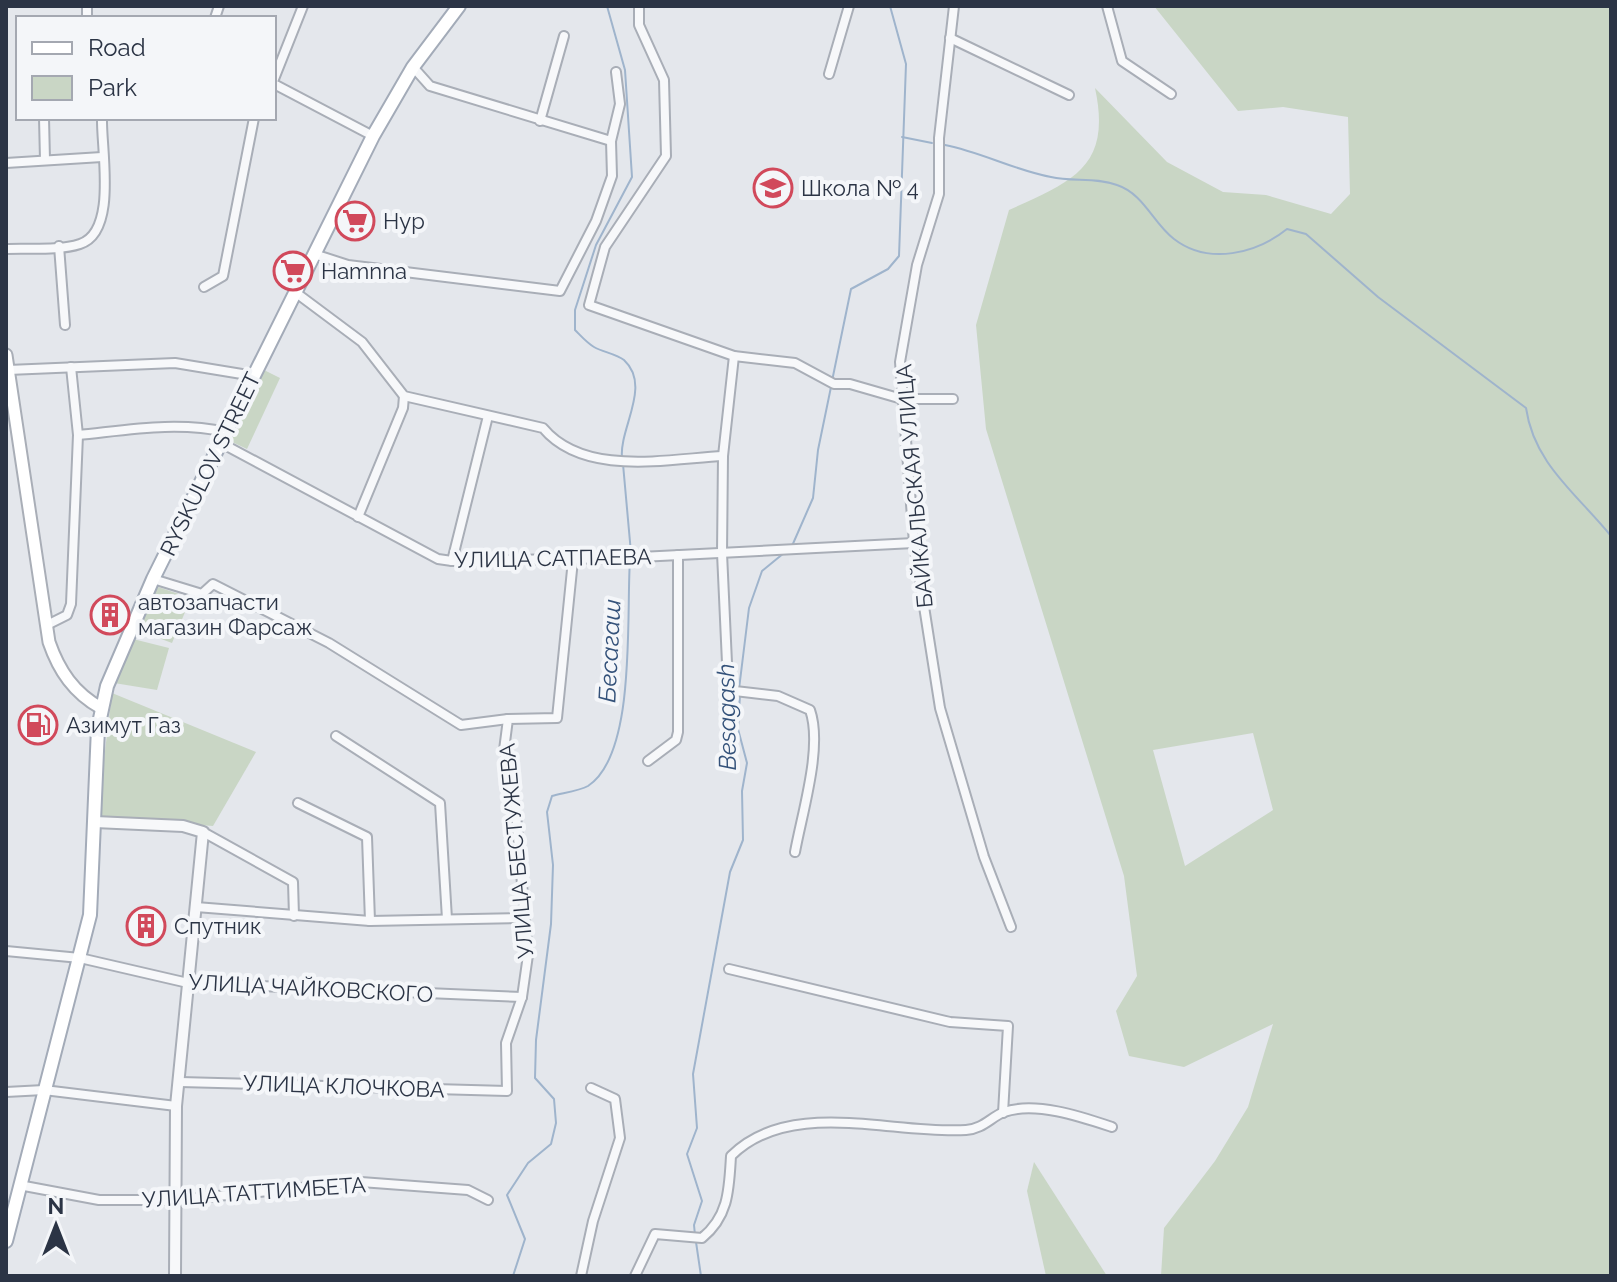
<svg xmlns="http://www.w3.org/2000/svg" width="1617" height="1282" font-family="Raleway,sans-serif">
	<style>
		.green { fill: #c9d6c5; fill-rule: evenodd }
		.lines { fill: none; stroke-linecap: round; stroke-linejoin: round }
		.stream { stroke: #9fb4cc; stroke-width: 2 }
		.minor-casing { stroke: #a9aeb7; stroke-width: 12 }
		.tertiary-casing { stroke: #a9aeb7; stroke-width: 14 }
		.secondary-casing { stroke: #a9aeb7; stroke-width: 15 }
		.primary-casing { stroke: #a3abb8; stroke-width: 16 }
		.minor { stroke: #f7f8fa; stroke-width: 8 }
		.tertiary { stroke: #f7f8fa; stroke-width: 10 }
		.secondary { stroke: #fff; stroke-width: 11 }
		.primary { stroke: #fff; stroke-width: 12 }
		.labels { text-anchor: middle; stroke-width: 8; stroke-linejoin: round; paint-order: stroke }
		.poi-label { font-size: 22px; fill: #2b3445; stroke: #f4f6f9; text-anchor: start }
		.street-label { font-size: 22px; fill: #2b3445; stroke: #f4f6f9 }
		.water-label { font-size: 24px; font-style: italic; fill: #34527a; stroke: #f4f6f9 }
	</style>
	<rect width="100%" height="100%" fill="#e4e7ec"/>
	<g class="green">
		<path d="M1154 6H1611V1276H1161L1164 1228 1215 1161 1248 1107 1273 1024 1184 1067 1129 1056 1116 1011 1137 976 1124 876 986 429 976 325 1009 210C1073 181 1112 167 1095 88L1167 162 1223 192 1266 195 1331 214 1350 194 1348 117 1283 107 1238 111ZM1253 733 1273 810 1185 866 1153 750Z"/>
		<path d="M264 370 280 378 247 449 230 441Z"/>
		<path d="M158 587 191 598 172 643 137 630Z"/>
		<path d="M133 639 169 648 157 690 114 683Z"/>
		<path d="M112 693 256 752 213 826 97 817Z"/>
		<path d="M1034 1162 1107 1276H1046L1027 1191Z"/>
	</g>
	<g class="lines">
		<g class="stream">
			<path d="M607 6 625 70 632 177 596 245 575 310V330C581 336 587 343 594 347 603 352 616 354 624 360 652 386 619 428 622 458"/>
			<path d="M902 137 932 143"/>
			<path d="M945 145C981 152 1014 170 1051 177 1072 182 1096 177 1117 185 1144 194 1153 223 1174 239 1209 266 1257 253 1287 229L1306 234 1378 297 1526 408C1534 464 1577 494 1611 536"/>
			<path d="M832 381 851 289 888 269 899 256 906 64 890 6"/>
			<path d="M623 464 631 553"/>
			<path d="M792 546 813 498 818 450 831 387"/>
			<path d="M739 689 749 608 762 571 784 553"/>
			<path d="M695 1235 694 1225 702 1201 687 1154 697 1128 693 1074 730 872 743 840 742 791 747 763 738 729 740 695"/>
			<path d="M696 1242 701 1276"/>
			<path d="M513 1276 525 1239 507 1195 528 1163 551 1144 556 1123 554 1099 535 1078 536 1040 551 924 553 865 547 812 552 796C563 793 579 791 588 786 637 754 626 614 630 560"/>
		</g>
		<defs>
			<g id="minor">
				<path d="M87 6V18"/>
				<path d="M639 6V25L664 80 666 156 605 247 589 305 734 356 795 363 834 384H850L902 399H953"/>
				<path d="M954 6 939 138V194L917 265 900 362 914 543 940 708 984 857 1011 927"/>
				<path d="M1107 6 1122 61 1171 94"/>
				<path d="M215 18 219 6"/>
				<path d="M950 38 1069 95"/>
				<path d="M413 67 430 86 611 141"/>
				<path d="M829 74 849 6"/>
				<path d="M274 79 303 6"/>
				<path d="M274 84 373 136"/>
				<path d="M44 118 45 160"/>
				<path d="M540 121 564 36"/>
				<path d="M6 163 102 157"/>
				<path d="M59 246 65 325"/>
				<path d="M6 249C29 248 59 251 80 244 118 232 101 149 102 118"/>
				<path d="M314 254 348 265 560 291 596 221 612 176 611 141 620 104 616 72"/>
				<path d="M204 287 223 276 254 118"/>
				<path d="M295 292 362 342 404 396 543 428C584 477 667 459 723 456"/>
				<path d="M734 356 723 456 722 553 728 685 735 691 778 696 810 710C823 747 802 813 795 852"/>
				<path d="M8 370 175 363 254 376"/>
				<path d="M78 435C128 430 176 421 226 432"/>
				<path d="M221 443 438 559 452 561 620 558 914 543"/>
				<path d="M358 517 403 408 404 396"/>
				<path d="M452 561 488 416"/>
				<path d="M153 579 202 594 213 584 329 643 461 725 508 719"/>
				<path d="M47 625 67 615 71 604 78 435 71 367"/>
				<path d="M336 736 440 803 447 919"/>
				<path d="M648 761 676 740 678 732V555"/>
				<path d="M298 803 367 837 370 921"/>
				<path d="M203 832 293 882 294 916"/>
				<path d="M196 907 370 921 522 918"/>
				<path d="M6 951 80 958 188 983 522 997"/>
				<path d="M729 969 950 1022 1008 1026 1003 1113"/>
				<path d="M180 1082 507 1091 506 1043 522 997 528 955 512 767 504 750 508 719 557 718 573 560"/>
				<path d="M6 1092 44 1090 176 1106"/>
				<path d="M19 1185 99 1200H176L361 1182 468 1190 488 1200"/>
				<path d="M581 1276 593 1221 620 1138 615 1099 591 1088"/>
				<path d="M635 1276 655 1234 702 1238C729 1216 729 1189 731 1156 790 1097 893 1135 966 1130 983 1129 991 1117 1004 1112 1036 1101 1082 1117 1112 1127"/>
			</g>
			<path id="tertiary" d="M95 822 183 826 203 832 176 1106 175 1276"/>
			<path id="secondary" d="M6 355 49 642C59 671 74 693 101 708"/>
			<path id="primary" d="M6 1241 90 915 98 728 107 686 153 579 373 136 413 67 459 6"/>
		</defs>
		<use href="#minor" class="minor-casing"/>
		<use href="#tertiary" class="tertiary-casing"/>
		<use href="#secondary" class="secondary-casing"/>
		<use href="#primary" class="primary-casing"/>
		<use href="#minor" class="minor"/>
		<use href="#tertiary" class="tertiary"/>
		<use href="#secondary" class="secondary"/>
		<use href="#primary" class="primary"/>
	</g>
	<defs>
		<symbol id="school-ring" viewBox="-11 -11 22 22"><circle r="9.5" fill="#f4f6f9" stroke="#d1495b" stroke-width="1.5"/><path d="M0-5L7-2L0 1L-7-2ZM-4 1L0 2.5L4 1V4Q0 6-4 4Z" fill="#d1495b"/></symbol>
		<symbol id="supermarket-ring" viewBox="-11 -11 22 22"><circle r="9.5" fill="#f4f6f9" stroke="#d1495b" stroke-width="1.5"/><path d="M-6-5.5h2.5l.6 2H6L4.5 2H-2.5L-4.4-4H-6ZM-1.5 3.2a1.3 1.3 0 1 0 .1 0ZM3 3.2a1.3 1.3 0 1 0 .1 0Z" fill="#d1495b"/></symbol>
		<symbol id="building-ring" viewBox="-11 -11 22 22"><circle r="9.5" fill="#f4f6f9" stroke="#d1495b" stroke-width="1.5"/><path d="M-4-6H4V6H1V3H-1V6H-4ZM-2.5-4.3h1.7v1.8h-1.7ZM.8-4.3h1.7v1.8H.8ZM-2.5-1h1.7V.8h-1.7ZM.8-1h1.7V.8H.8Z" fill="#d1495b"/></symbol>
		<symbol id="fuel-ring" viewBox="-11 -11 22 22"><circle r="9.5" fill="#f4f6f9" stroke="#d1495b" stroke-width="1.5"/><path d="M-5.5-6h7V0h2V4h1.3V-2.5L3-4.5l.8-.8L6-3V5H2.5V1h-1V6h-7ZM-4.2-4.7v3.2H.2V-4.7Z" fill="#d1495b"/></symbol>
	</defs>
	<g fill-rule="evenodd">
		<use href="#school-ring" x="751" y="166" width="44" height="44"/>
		<use href="#supermarket-ring" x="333" y="199" width="44" height="44"/>
		<use href="#supermarket-ring" x="271" y="249" width="44" height="44"/>
		<use href="#building-ring" x="88" y="593" width="44" height="44"/>
		<use href="#fuel-ring" x="16" y="703" width="44" height="44"/>
		<use href="#building-ring" x="124" y="904" width="44" height="44"/>
	</g>
	<g class="labels">
		<g class="poi-label">
			<text x="801" y="196">Школа № 4</text>
			<text x="383" y="229">Hyp</text>
			<text x="321" y="279">Hamnna</text>
			<text x="138" y="610">автозапчасти<tspan x="138" dy="25">магазин Фарсаж</tspan></text>
			<text x="66" y="733">Азимут Газ</text>
			<text x="174" y="934">Спутник</text>
		</g>
		<g class="street-label">
			<text transform="translate(210 464) rotate(-64)" y="8">RYSKULOV STREET</text>
			<text transform="translate(914 486) rotate(-95)" y="8">БАЙКАЛЬСКАЯ УЛИЦА</text>
			<text transform="translate(553 558) rotate(-1)" y="8">УЛИЦА САТПАЕВА</text>
			<text transform="translate(516 851) rotate(-95)" y="8">УЛИЦА БЕСТУЖЕВА</text>
			<text transform="translate(311 988) rotate(3)" y="8">УЛИЦА ЧАЙКОВСКОГО</text>
			<text transform="translate(344 1086) rotate(2)" y="8">УЛИЦА КЛОЧКОВА</text>
			<text transform="translate(254 1192) rotate(-4)" y="8">УЛИЦА ТАТТИМБЕТА</text>
		</g>
		<g class="water-label">
			<text transform="translate(610 651) rotate(-87)" y="8">Бесагаш</text>
			<text transform="translate(727 717) rotate(-91)" y="8">Besagash</text>
		</g>
	</g>
	<rect width="1617" height="1282" fill="none" stroke="#2b3445" stroke-width="16"/>
	<rect x="16" y="16" width="260" height="104" fill="#f4f6f9" stroke="#a4a8b1" stroke-width="2"/>
	<rect x="32" y="42" width="40" height="12" fill="#ffffff" stroke="#a4a8b1" stroke-width="2"/>
	<text x="88" y="56" font-size="24" fill="#2b3445">Road</text>
	<rect x="32" y="76" width="40" height="24" fill="#c9d6c5" stroke="#a4a8b1" stroke-width="2"/>
	<text x="88" y="96" font-size="24" fill="#2b3445">Park</text>
	<g transform="translate(56 1226)" stroke="#f4f6f9" stroke-width="6" paint-order="stroke">
	<path d="M0-6L14 30L0 20L-14 30Z" fill="#2b3445"/>
	<text y="-12" font-size="22" font-weight="bold" text-anchor="middle" fill="#2b3445">N</text>
	</g>
</svg>
